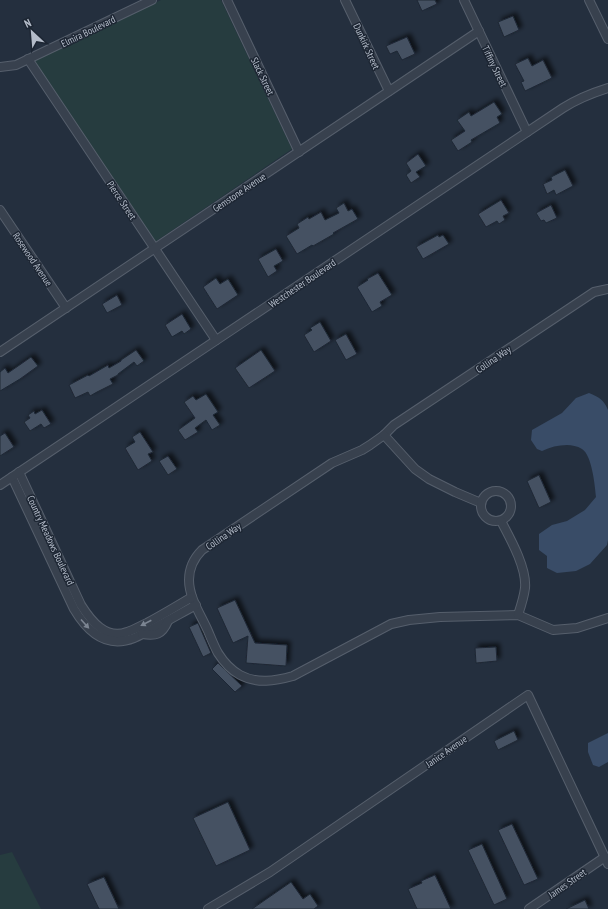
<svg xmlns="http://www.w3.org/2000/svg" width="608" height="909" font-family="'PT Sans Narrow',sans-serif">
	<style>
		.green { fill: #263c3f }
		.water { fill: #394c67 }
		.building { fill: #455162; stroke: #1f2835; filter: url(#shadow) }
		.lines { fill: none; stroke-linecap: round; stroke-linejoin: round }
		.minor-casing { stroke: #565f6c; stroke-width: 10 }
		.minor { stroke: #38414e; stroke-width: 8 }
		.oneway { fill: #7c8592 }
		.labels { text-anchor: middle; stroke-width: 3; stroke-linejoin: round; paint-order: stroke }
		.street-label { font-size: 10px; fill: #b4bcc9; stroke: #1d2633 }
	</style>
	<defs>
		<filter id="shadow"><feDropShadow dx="3.5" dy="-3.5" stdDeviation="2" flood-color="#0009"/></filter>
	</defs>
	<rect width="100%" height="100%" fill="#242f3e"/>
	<g class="green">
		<path d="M161 0H221L292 149 155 242 33 61Z"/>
		<path d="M12 852 41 909H0V855Z"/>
	</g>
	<g class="water">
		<path d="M589 393C599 397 604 400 608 410V540L607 545 590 564 576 571 557 573 547 568V556L539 550V534L552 525 567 521 585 510 596 497C595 486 592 455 582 449 577 446 572 445 567 445 558 445 550 447 542 451L537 449 531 440 532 430 562 413 576 398Z"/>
		<path d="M608 733V762L599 767 593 765 588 752V743Z"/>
	</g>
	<g class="building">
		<path d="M417 0H435L437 4 422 11Z"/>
		<path d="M513 16 519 30 504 37 498 22Z"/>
		<path d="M407 37 415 54 402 60 397 51 390 54 386 46Z"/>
		<path d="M528 58 532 66 543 60 552 78 525 91 521 82 524 81 515 64Z"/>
		<path d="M494 102 502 114 497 117 500 123 471 140 472 142 458 151 451 140 465 131 457 120 469 112 471 116Z"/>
		<path d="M418 154 426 166 416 172 420 177 411 183 406 175 411 171 406 163Z"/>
		<path d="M565 170 573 186 556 195 554 190 547 194 543 184 552 180 551 177Z"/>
		<path d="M501 200 509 213 503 216 505 220 499 224 497 221 486 227 478 214Z"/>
		<path d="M344 203 348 211 352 209 358 219 333 233 334 234 313 246 312 245 297 254 286 236 299 228 297 224 308 217 309 219 321 212 325 220 339 213 336 208Z"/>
		<path d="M551 205 557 218 546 223 544 220 541 221 536 213Z"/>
		<path d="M438 235 439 237 443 235 449 244 423 259 416 247Z"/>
		<path d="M276 249 283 261 274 266 277 271 268 277 258 259Z"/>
		<path d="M378 273 392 295 380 302 382 306 372 312 357 287 368 280 367 279Z"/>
		<path d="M216 278 220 284 228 279 238 295 217 309 203 287Z"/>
		<path d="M117 295 122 305 107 313 102 304Z"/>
		<path d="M182 314 191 329 184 334 182 331 172 337 165 325Z"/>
		<path d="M320 322 331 341 314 352 304 335 312 330 310 328Z"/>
		<path d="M346 334 357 354 346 360 335 340Z"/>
		<path d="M136 350 144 361 137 366 134 362 118 374V375L110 379 113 384 97 392 90 396 88 392 75 398 69 385 88 375 89 376 108 365 109 368 121 361V360Z"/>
		<path d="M261 350 275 371 249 388 235 368Z"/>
		<path d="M31 357 38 366 20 379 0 391V372L5 368 8 373Z"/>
		<path d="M206 394 218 412 213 415 220 425 212 430 206 420 195 428 198 432 185 440 178 430 195 418 184 402 193 396 196 400Z"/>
		<path d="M42 410 51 424 44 428 41 424 30 431 24 422 30 418 28 415 34 411 35 414Z"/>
		<path d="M140 432 153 452 148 454 152 461 138 470 125 448 135 442 132 437Z"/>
		<path d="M5 433 14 447 0 456V436Z"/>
		<path d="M168 456 177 469 168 475 159 461Z"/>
		<path d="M539 475 551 502 539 508 527 481Z"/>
		<path d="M235 600 255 643 287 645 286 666 246 663 248 636 233 643 217 608Z"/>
		<path d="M198 623 211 653 203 657 189 627Z"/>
		<path d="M496 647 497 661 476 663 475 648Z"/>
		<path d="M218 663 242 686 235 692 212 669Z"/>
		<path d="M514 731 518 740 498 750 494 741Z"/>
		<path d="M228 802 250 850 216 866 193 818Z"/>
		<path d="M512 824 538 879 524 885 498 830Z"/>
		<path d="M482 844 507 899 494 905 468 850Z"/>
		<path d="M435 875 451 909H417L408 889 422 883 421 881Z"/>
		<path d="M104 877 119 909H99L87 884Z"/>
		<path d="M291 882 303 899 310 894 318 906 314 909H252Z"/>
		<path d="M585 900 589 909H566Z"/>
	</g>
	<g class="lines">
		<defs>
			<g id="minor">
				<path d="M227 0 299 152"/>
				<path d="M345 0 389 91"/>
				<path d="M464 0 527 132"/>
				<path d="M589 0 608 39"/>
				<path d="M28 59 216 340"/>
				<path d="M0 67 16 65 152 0"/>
				<path d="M0 210 66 308"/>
				<path d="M608 289 594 292 394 425 384 435 370 445 362 450 332 463 202 550C194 558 189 569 189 580 189 598 201 615 208 631 211 638 214 646 218 653 223 661 231 670 240 675 257 684 275 681 293 676L391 624 409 620 440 617 518 615 553 630 577 628 608 618"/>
				<path d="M0 352 479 31"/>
				<path d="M384 435 415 469 429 479 455 492 481 503"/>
				<path d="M19 472 81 605C91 621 106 640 127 632 134 630 140 626 147 623 162 615 177 606 192 597"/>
				<path d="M12 477 74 609C87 631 106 649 134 638 139 636 145 632 150 630 166 622 181 613 196 605"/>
				<path d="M0 485 563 108C577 99 592 93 608 88"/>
				<circle cx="496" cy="506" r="15"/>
				<path d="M501 521C510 538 527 568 525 588 524 597 521 606 518 615"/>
				<path d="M142 634C156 636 162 635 168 621"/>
				<path d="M208 909 270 872 528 695 608 864"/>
				<path d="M529 909 605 857"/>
			</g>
		</defs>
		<use href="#minor" class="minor-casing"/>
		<use href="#minor" class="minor"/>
	</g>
	<defs><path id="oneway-solid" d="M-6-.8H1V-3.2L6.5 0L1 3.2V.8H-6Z"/></defs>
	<g class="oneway">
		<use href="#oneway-solid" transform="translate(146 623) rotate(153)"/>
		<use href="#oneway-solid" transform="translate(85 624) rotate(48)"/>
	</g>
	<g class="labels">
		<g class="street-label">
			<text transform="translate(88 31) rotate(-26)" y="4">Elmira Boulevard</text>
			<text transform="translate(367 46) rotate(65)" y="4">Dunkirk Street</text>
			<text transform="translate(495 66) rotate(64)" y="4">Tiffiny Street</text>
			<text transform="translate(263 76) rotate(64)" y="4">Slack Street</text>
			<text transform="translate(239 192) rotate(-34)" y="4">Gemstone Avenue</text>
			<text transform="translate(122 200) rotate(56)" y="4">Pierce Street</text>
			<text transform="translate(33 259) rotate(56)" y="4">Rosewood Avenue</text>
			<text transform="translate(302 283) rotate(-34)" y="4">Westchester Boulevard</text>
			<text transform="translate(493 359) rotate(-34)" y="4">Collina Way</text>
			<text transform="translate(223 536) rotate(-34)" y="4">Collina Way</text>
			<text transform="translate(51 540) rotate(65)" y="4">Country Meadows Boulevard</text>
			<text transform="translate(446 751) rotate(-35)" y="4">Janice Avenue</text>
			<text transform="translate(567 883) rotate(-35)" y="4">James Street</text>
		</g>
	</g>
	<g transform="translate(32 32) rotate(334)" stroke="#1d2633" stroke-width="3" paint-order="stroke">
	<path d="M0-3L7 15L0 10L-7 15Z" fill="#b4bcc9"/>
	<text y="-6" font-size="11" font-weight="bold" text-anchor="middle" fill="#b4bcc9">N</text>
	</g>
</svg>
